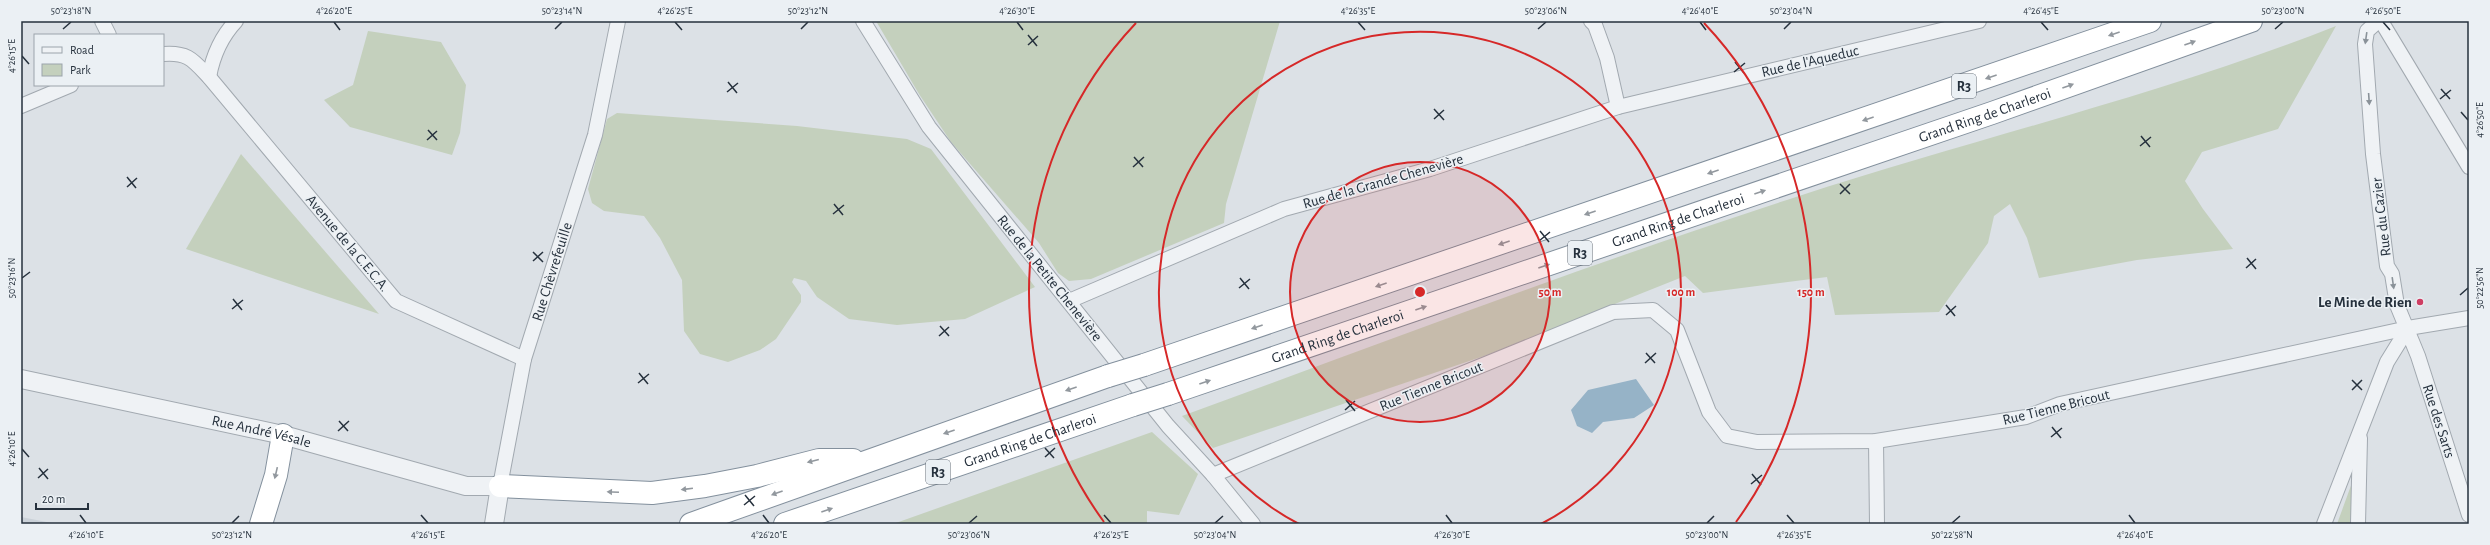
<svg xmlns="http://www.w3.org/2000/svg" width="2490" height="545" font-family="'Alegreya Sans',sans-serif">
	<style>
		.built { fill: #cad1d8 }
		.green { fill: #c4d0bd }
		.water { fill: #96b3c7 }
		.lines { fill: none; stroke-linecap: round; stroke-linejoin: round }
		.minor-casing { stroke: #a2a9b0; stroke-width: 16 }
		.tertiary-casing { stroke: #a2a9b0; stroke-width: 20 }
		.motorway-casing { stroke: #83909d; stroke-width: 24 }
		.minor { stroke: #eff2f5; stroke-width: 14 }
		.tertiary { stroke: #eff2f5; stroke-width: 18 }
		.motorway { stroke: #fff; stroke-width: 22 }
		.motorway-bridge-casing { stroke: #83909d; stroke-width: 24; stroke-linecap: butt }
		.motorway-bridge { stroke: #fff; stroke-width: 22 }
		.oneway { fill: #92989e }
		.oneway2 { fill: #8a9299 }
		.ticks { fill: none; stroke: #26313d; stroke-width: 1.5 }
		.ring { fill: none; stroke: #d62828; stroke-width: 2 }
		.poi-dot { fill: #cf3e63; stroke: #ebf0f4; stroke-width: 1.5 }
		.labels { text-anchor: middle; stroke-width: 3; stroke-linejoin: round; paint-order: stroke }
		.shield { fill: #ebf0f4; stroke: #616a74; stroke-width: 1 }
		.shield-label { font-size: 14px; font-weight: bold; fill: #26313d }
		.street-label { font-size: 15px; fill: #26313d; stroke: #ebf0f4 }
		.poi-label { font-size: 15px; font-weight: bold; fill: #26313d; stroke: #ebf0f4; text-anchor: end }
		.centre { fill: #d62828; stroke: #ebf0f4; stroke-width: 2 }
		.ring-label { font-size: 12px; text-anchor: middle; font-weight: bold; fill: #d62828; stroke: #ebf0f4; stroke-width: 3; stroke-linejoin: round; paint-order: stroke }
		.neatline { fill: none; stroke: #26313d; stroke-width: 1.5 }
		.ticks-label { font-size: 10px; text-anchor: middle; fill: #26313d }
	</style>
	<rect width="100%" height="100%" fill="#dce1e6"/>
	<path class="built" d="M21 517 57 524H21Z"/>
	<g class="green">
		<path d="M876 21H1280L1226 204 1224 223 1091 279 1069 281 1058 273 1039 243 951 142 919 94Z"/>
		<path d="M2336 26 2278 129 2202 152 2185 181 2203 209 2233 249 2137 260 2039 278 2027 238 2010 204 1994 216 1988 243 1939 312 1835 315 1827 277 1703 293 1685 276 1487 355 1213 448 1182 416C1387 341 1591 263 1799 196 1977 138 2161 95 2336 26Z"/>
		<path d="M368 31 441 42 466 85 460 133 452 155 350 127 324 100 353 85Z"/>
		<path d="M617 113 797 126 907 139 931 149 1035 287 965 319 897 325 849 319 817 297 806 281 794 278 792 282 801 295V302L776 339 760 350 728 362 700 354 684 331 682 280 660 238 644 216 604 211 592 203 588 189 607 119Z"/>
		<path d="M241 154 379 314 186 249Z"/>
		<path d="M1152 432 1198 474 1179 515 1147 511V524H893Z"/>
		<path d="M2356 473 2352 524H2337L2353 480 2350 474Z"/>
	</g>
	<path class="water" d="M1636 379 1654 405 1634 418 1603 422 1592 433 1577 426 1571 410 1588 390Z"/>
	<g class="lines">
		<defs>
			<g id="minor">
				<path d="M102 21 109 35"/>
				<path d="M863 21 929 127 1168 426 1213 475 1253 524"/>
				<path d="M1591 21 1595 25 1607 58 1618 107"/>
				<path d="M2378 21 2367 31 2365 44 2373 154 2387 266 2392 274 2397 305 2418 356 2469 515"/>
				<path d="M2381 21 2469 167"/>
				<path d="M163 54C188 52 193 60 209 77L396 301 524 359"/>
				<path d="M209 77C213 55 221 37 236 21"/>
				<path d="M21 106 71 85"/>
				<path d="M1069 301 1284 209 1430 169 1618 107 1979 21"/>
				<path d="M1876 441 1877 524"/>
				<path d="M1213 475 1613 312 1653 310 1677 330 1709 412 1727 436 1757 442 1876 441 2026 417 2060 404 2408 328 2469 318"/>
				<path id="s1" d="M500 486 524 359 595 135 618 21"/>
				<path d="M2324 524 2387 362 2408 328"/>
				<path d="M2358 524 2360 438"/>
			</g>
			<g id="tertiary">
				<path id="s2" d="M21 379 283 435 466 486H500L494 524"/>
			</g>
			<g id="motorway">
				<path d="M1144 365 2150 21"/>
				<path id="s3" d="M1168 394 1992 113 2251 21"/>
				<path d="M500 486 652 493 705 486 757 476 819 460H853"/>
				<path d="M261 524 276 475 283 435"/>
				<path d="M691 524 1108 376"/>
				<path id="s4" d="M785 524 1133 405"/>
			</g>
		</defs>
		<use href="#minor" class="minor-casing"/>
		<use href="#tertiary" class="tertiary-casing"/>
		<use href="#motorway" class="motorway-casing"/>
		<use href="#minor" class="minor"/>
		<use href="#tertiary" class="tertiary"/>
		<use href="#motorway" class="motorway"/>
		<defs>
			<g id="motorway-bridge">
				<path d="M1108 376 1144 365"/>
				<path d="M1133 405 1168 394"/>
			</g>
		</defs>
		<use href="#motorway-bridge" class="motorway-bridge-casing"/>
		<use href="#motorway-bridge" class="motorway-bridge"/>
	</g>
	<defs><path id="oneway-solid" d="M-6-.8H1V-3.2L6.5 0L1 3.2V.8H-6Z"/></defs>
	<g class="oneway">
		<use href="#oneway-solid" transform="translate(2114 34) rotate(161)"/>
		<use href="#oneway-solid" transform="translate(2190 43) rotate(-20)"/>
		<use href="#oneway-solid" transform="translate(1991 77) rotate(161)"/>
		<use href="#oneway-solid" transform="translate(2068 86) rotate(-20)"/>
		<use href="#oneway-solid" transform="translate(1868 119) rotate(161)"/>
		<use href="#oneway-solid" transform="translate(1713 172) rotate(161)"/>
		<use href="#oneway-solid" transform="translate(1760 192) rotate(-19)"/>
		<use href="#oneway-solid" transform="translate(1590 213) rotate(161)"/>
		<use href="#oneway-solid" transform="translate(1504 243) rotate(161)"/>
		<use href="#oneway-solid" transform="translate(1544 266) rotate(-19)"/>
		<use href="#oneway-solid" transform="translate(1381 285) rotate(161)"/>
		<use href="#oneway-solid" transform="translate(1421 308) rotate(-19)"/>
		<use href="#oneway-solid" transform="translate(1257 327) rotate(161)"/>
		<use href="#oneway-solid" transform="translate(1205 382) rotate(-19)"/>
		<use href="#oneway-solid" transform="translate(1071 389) rotate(161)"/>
		<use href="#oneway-solid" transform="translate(949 432) rotate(161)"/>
		<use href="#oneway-solid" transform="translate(813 461) rotate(166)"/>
		<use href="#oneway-solid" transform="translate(276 473) rotate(103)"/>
		<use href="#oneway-solid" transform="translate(687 489) rotate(173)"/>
		<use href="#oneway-solid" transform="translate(613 492) rotate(-178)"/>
		<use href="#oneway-solid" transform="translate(777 493) rotate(160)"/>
		<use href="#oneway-solid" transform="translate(827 510) rotate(-19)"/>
	</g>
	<g class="oneway2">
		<use href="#oneway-solid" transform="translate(2366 38) rotate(98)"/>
		<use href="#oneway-solid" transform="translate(2369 99) rotate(86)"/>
		<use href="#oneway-solid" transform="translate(2393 283) rotate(82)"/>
	</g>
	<path class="ticks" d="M334 22 340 30M675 22 682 30M1017 22 1023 30M1358 22 1365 30M1700 22 1706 30M2041 22 2048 30M2383 22 2390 30M63 29 71 22M555 29 562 22M801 29 808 22M1538 29 1546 22M1784 29 1791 22M2275 29 2283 22M1028 35 1037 46M1028 45 1038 36M22 56 29 64M1735 62 1744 73M1734 72 1745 63M728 82 737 93M2441 89 2450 99M727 92 738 83M2440 99 2451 90M1434 109 1444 120M2461 112 2468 120M1434 119 1444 110M428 130 437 140M2141 136 2150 147M427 140 437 131M2140 146 2151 137M1134 157 1143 167M1133 167 1144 157M127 177 136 188M1840 184 1850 194M127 187 137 178M1840 194 1850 184M834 204 843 215M833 214 844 205M1540 231 1549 242M1539 241 1550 232M533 252 543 262M2247 258 2256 269M533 261 543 252M2246 268 2256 259M22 278 30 272M1240 278 1249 289M1239 288 1250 279M2460 295 2468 288M233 299 242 310M1946 305 1955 316M232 309 243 300M1946 315 1956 306M940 326 949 336M939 336 949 327M1646 353 1655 363M1645 363 1656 353M639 373 648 384M2352 380 2362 390M638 383 649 374M2352 390 2362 380M1346 400 1355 411M1345 410 1355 401M339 421 348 431M2052 427 2061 438M338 431 349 421M2051 437 2062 428M1045 448 1054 458M22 449 29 457M1045 457 1055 448M39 468 48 479M1752 474 1761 485M38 478 48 469M1751 484 1762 475M745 495 754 506M744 505 755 496M80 515 86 523M421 515 428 523M763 515 769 523M1104 515 1111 523M1446 515 1452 523M1787 515 1794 523M2129 515 2135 523M232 523 239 516M969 523 977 516M1215 523 1223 516M1707 523 1714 516M1952 523 1960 516"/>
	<circle cx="1420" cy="292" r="130" fill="#d62828" fill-opacity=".12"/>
	<g class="ring">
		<circle cx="1420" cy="292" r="130"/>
		<path d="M1299 524A261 261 0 1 1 1541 524"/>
		<path d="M1104 522A391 391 0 0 1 1136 23M1704 23A391 391 0 0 1 1736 522"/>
	</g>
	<circle class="poi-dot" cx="2420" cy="302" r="4"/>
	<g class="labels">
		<g class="shield">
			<rect x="1952" y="74" width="24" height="24" rx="3"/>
			<rect x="1568" y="241" width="24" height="24" rx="3"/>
			<rect x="926" y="460" width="24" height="24" rx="3"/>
		</g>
		<g class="shield-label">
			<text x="1964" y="91">R3</text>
			<text x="1580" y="258">R3</text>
			<text x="938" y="477">R3</text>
		</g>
		<g class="street-label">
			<text transform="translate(1810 61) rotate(-13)" y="5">Rue de l'Aqueduc</text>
			<text dy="5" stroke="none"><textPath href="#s3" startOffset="863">Grand Ring de Charleroi</textPath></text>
			<text transform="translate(1383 181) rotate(-16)" y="5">Rue de la Grande Chenevière</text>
			<text transform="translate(2381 217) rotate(-97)" y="5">Rue du Cazier</text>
			<text dy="5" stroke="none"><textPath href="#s3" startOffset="539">Grand Ring de Charleroi</textPath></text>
			<text transform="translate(348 243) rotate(50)" y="5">Avenue de la C.E.C.A.</text>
			<text dy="5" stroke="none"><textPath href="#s1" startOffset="221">Rue Chèvrefeuille</textPath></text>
			<text transform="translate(1050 278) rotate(51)" y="5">Rue de la Petite Chenevière</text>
			<text dy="5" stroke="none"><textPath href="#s3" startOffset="179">Grand Ring de Charleroi</textPath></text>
			<text transform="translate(1431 386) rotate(-22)" y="5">Rue Tienne Bricout</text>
			<text transform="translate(2056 407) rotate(-14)" y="5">Rue Tienne Bricout</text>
			<text transform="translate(2439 421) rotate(72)" y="5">Rue des Sarts</text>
			<text dy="5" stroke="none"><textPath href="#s2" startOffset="246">Rue André Vésale</textPath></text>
			<text dy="5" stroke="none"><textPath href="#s4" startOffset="259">Grand Ring de Charleroi</textPath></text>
		</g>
		<g class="poi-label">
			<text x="2412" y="307">Le Mine de Rien</text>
		</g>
	</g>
	<circle cx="1420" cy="292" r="6" class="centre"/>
	<g class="ring-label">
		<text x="1550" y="296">50 m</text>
		<text x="1681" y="296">100 m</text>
		<text x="1811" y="296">150 m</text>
	</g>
	<rect width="2490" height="545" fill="none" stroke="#ebf0f4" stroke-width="44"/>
	<rect x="34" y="34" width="130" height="52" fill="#ebf0f4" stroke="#9ca4ab"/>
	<rect x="42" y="47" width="20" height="6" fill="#eff2f5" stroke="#9ca4ab"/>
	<text x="70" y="54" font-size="12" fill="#26313d">Road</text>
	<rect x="42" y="64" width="20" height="12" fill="#c4d0bd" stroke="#9ca4ab"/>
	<text x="70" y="74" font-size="12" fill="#26313d">Park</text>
	<path d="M36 503v6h52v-6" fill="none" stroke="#26313d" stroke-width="2"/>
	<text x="42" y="503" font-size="12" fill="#26313d" stroke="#ebf0f4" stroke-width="3" paint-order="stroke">20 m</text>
	<rect x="22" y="22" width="2446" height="501" class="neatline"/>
	<g class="ticks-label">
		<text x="71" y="14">50°23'18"N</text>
		<text x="334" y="14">4°26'20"E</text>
		<text x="562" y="14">50°23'14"N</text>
		<text x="675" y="14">4°26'25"E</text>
		<text x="808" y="14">50°23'12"N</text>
		<text x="1017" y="14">4°26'30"E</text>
		<text x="1358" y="14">4°26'35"E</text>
		<text x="1546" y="14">50°23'06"N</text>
		<text x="1700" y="14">4°26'40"E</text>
		<text x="1791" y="14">50°23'04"N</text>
		<text x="2041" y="14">4°26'45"E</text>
		<text x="2283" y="14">50°23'00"N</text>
		<text x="2383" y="14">4°26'50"E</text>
		<text transform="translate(11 56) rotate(-90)" y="4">4°26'15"E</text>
		<text transform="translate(2479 120) rotate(-90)" y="4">4°26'50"E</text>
		<text transform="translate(11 278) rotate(-90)" y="4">50°23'16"N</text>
		<text transform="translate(2479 288) rotate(-90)" y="4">50°22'56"N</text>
		<text transform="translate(11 449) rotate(-90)" y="4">4°26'10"E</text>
		<text x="86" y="538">4°26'10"E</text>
		<text x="232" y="538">50°23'12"N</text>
		<text x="428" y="538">4°26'15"E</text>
		<text x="769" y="538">4°26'20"E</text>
		<text x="969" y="538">50°23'06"N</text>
		<text x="1111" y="538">4°26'25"E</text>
		<text x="1215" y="538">50°23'04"N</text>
		<text x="1452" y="538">4°26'30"E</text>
		<text x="1707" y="538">50°23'00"N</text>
		<text x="1794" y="538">4°26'35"E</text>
		<text x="1952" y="538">50°22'58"N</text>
		<text x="2135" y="538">4°26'40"E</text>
	</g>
</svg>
